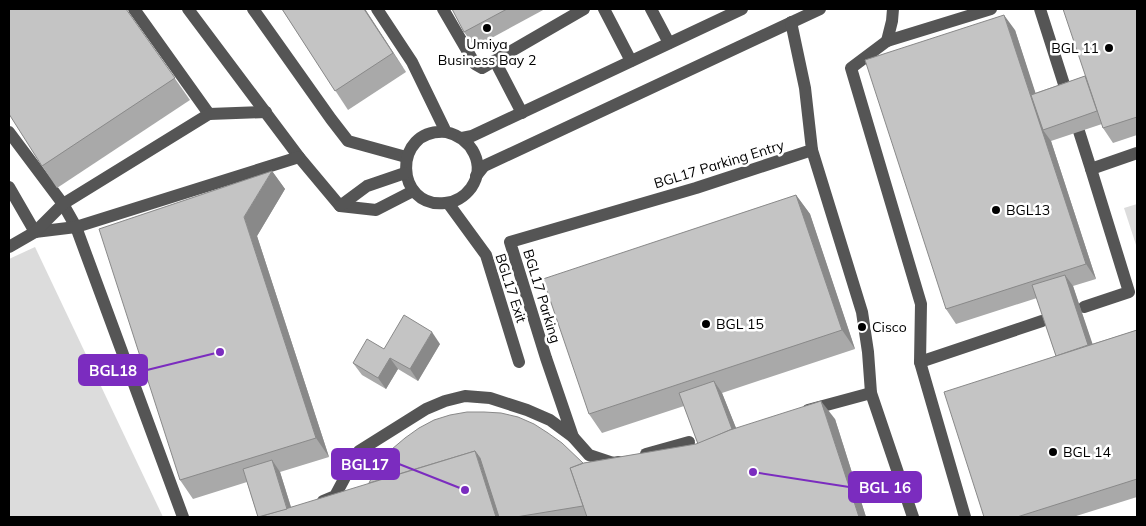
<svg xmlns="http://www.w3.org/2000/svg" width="1146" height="526" font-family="Mulish,sans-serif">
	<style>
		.green { fill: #dcdcdc }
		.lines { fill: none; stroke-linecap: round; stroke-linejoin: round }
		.minor { stroke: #555; stroke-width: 12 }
		.wall { fill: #a9a9a9 }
		.shaded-wall { fill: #898989 }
		.building { fill: #c4c4c4; stroke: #898989 }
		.poi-dot { fill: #000; stroke: #fff; stroke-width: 2 }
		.labels { text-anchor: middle; stroke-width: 5; stroke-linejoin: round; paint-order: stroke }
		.poi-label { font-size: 14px; fill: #000; stroke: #fff; text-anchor: start }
		.street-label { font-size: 14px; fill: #000; stroke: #fff }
		.leader { fill: none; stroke: #7b2cbf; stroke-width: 2 }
		.callout-dot { fill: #7b2cbf; stroke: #fff; stroke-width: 2 }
		.callout { fill: #7b2cbf; stroke: #7b2cbf; stroke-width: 2 }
		.callout-label { font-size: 15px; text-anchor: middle; font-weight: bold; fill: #fff }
	</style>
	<rect width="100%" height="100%" fill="#fff"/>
	<g class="green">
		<path d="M1137 204V248L1124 208Z"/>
		<path d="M35 247 163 517H9V259Z"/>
	</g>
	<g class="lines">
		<g class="minor">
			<path d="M134 9 209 114"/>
			<path d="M188 9 299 157 340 206 376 210 413 191"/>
			<path d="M253 9 331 119 348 141 406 157"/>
			<path d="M377 9 412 62 446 132C472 138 487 165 471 188 465 196 456 202 445 203 395 209 391 128 446 132"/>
			<path d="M443 9 475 64 482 68 584 9"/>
			<path d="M604 9 631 61"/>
			<path d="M651 9 669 43"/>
			<path d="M1040 9 1091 169 1137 153"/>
			<path d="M887 41 892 21 893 9"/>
			<path d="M495 61 522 113"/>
			<path d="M9 132 63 204 76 227 183 517"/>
			<path d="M462 138 472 136 742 9"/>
			<path d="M812 150 862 312 868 352 871 393 913 517"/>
			<path d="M476 176 484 166 820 9"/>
			<path d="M9 187 35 232"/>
			<path d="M448 203 486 255 519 362"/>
			<path d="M340 206 367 186 405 173"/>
			<path d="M35 232 76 227 299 157"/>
			<path d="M9 247 35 232 63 204 209 114 266 112"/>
			<path d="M1084 307 1129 292 1091 169"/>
			<path d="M920 362 1042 321"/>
			<path d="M808 410 871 393"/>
			<path d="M573 437 589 455 613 463 619 462"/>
			<path d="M646 454 689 442"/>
			<path d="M323 501 335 496 359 451 426 409 445 401 465 396 490 398 527 410 550 420 573 437 546 358 510 242 696 188 812 150 805 88 791 22"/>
			<path d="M965 517 920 362 921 304 851 68 887 41 991 9"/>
		</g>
	</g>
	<g class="wall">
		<path d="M126 9 190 100 57 188 42 166Z"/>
		<path d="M282 9H365L406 72 348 110Z"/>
		<path d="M452 9H545L475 47 464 32Z"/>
		<path d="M1137 9V135L1113 143 1103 128 1102 124 1051 141 1096 279 1073 286 1092 344 1137 330V497L1073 517H984L1056 356 1037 298 956 324 946 309 1015 30 1035 93 1085 76Z"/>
		<path d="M272 171 285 189 257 236 329 457 280 472 291 507 583 463 698 444 684 406 602 433 589 414 796 195 810 214 855 349 722 393 736 428 835 419 866 517H258L247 482 193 499 180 480Z"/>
		<path d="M440 344 418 381 398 369 386 389 362 375 353 363 384 349Z"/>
	</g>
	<g class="shaded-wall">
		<path d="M364 9H365L406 72 393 53Z"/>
		<path d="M1004 15 1015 30 1047 128 1043 130 1051 141 1096 279 1086 264Z"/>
		<path d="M272 171 285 189 257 236 329 457 316 438 244 217Z"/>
		<path d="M796 195 810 214 855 349 842 330Z"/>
		<path d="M1065 275 1073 286 1098 360 1089 349Z"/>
		<path d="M432 332 440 344 418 381 410 369Z"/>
		<path d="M390 358 398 369 386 389 378 378Z"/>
		<path d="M714 381 722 393 744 448 735 437Z"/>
		<path d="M821 401 835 419 866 517H859Z"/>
		<path d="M475 451 491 472 505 517H496Z"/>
		<path d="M272 460 280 472 294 517H290Z"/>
	</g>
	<g class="building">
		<path d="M9 9H126L175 78 42 166 9 114Z"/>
		<path d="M282 9H364L393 53 335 91Z"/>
		<path d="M452 9H507L464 32Z"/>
		<path d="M1063 9H1137V117L1103 128Z"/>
		<path d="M1004 15 1086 264 946 309 865 60Z"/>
		<path d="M1085 76 1097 111 1043 130 1031 95Z"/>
		<path d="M272 171 244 217 316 438 180 480 99 229Z"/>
		<path d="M796 195 842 330 589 414 543 279Z"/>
		<path d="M1065 275 1088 345 1056 356 1032 285Z"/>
		<path d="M404 315 432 332 410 369 390 358 378 378 353 363 367 339 384 349Z"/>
		<path d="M1137 330V479L1017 517H984L944 392Z"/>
		<path d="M714 381 732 429 698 444 679 393Z"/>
		<path d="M821 401 859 517H587L570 468 584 463 696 444 730 430Z"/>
		<path d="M467 412H484L501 413 518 417 534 424 548 433 562 443 583 463 570 468 583 506 516 517H499L480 458 475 451 369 483 372 477 381 462 392 449 405 438 419 428 434 420 450 415Z"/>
		<path d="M475 451 496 517H259Z"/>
		<path d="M272 460 287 509 258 517 243 469Z"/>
	</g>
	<g class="poi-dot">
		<circle cx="487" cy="28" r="5"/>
		<circle cx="1109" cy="48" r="5"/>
		<circle cx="996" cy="210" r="5"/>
		<circle cx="706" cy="324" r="5"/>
		<circle cx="862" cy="327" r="5"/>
		<circle cx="1053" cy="452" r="5"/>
	</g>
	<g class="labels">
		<g class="poi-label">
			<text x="487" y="49" text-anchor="middle">Umiya<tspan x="487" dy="16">Business Bay 2</tspan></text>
			<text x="1099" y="53" text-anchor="end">BGL 11</text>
			<text x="1006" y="215">BGL13</text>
			<text x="716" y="329">BGL 15</text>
			<text x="872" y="332">Cisco</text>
			<text x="1063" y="457">BGL 14</text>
		</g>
		<g class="street-label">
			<text transform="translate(719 164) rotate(-17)" y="5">BGL17 Parking Entry</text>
			<text transform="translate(511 288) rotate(72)" y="5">BGL17 Exit</text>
			<text transform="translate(542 296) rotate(73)" y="5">BGL17 Parking</text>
		</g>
	</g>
	<path class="leader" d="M220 352L147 370M465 490L399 464M753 472L849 487"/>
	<g class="callout-dot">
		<circle cx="220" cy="352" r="5"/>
		<circle cx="465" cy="490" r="5"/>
		<circle cx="753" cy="472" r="5"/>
	</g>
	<g class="callout">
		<rect x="79" y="355" width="68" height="30" rx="5"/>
		<rect x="332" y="449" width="67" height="30" rx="5"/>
		<rect x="849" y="472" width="72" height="30" rx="5"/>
	</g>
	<g class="callout-label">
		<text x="113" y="376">BGL18</text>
		<text x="365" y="470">BGL17</text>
		<text x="885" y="493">BGL 16</text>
	</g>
	<rect width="1146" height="526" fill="none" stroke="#000000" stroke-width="20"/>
</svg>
